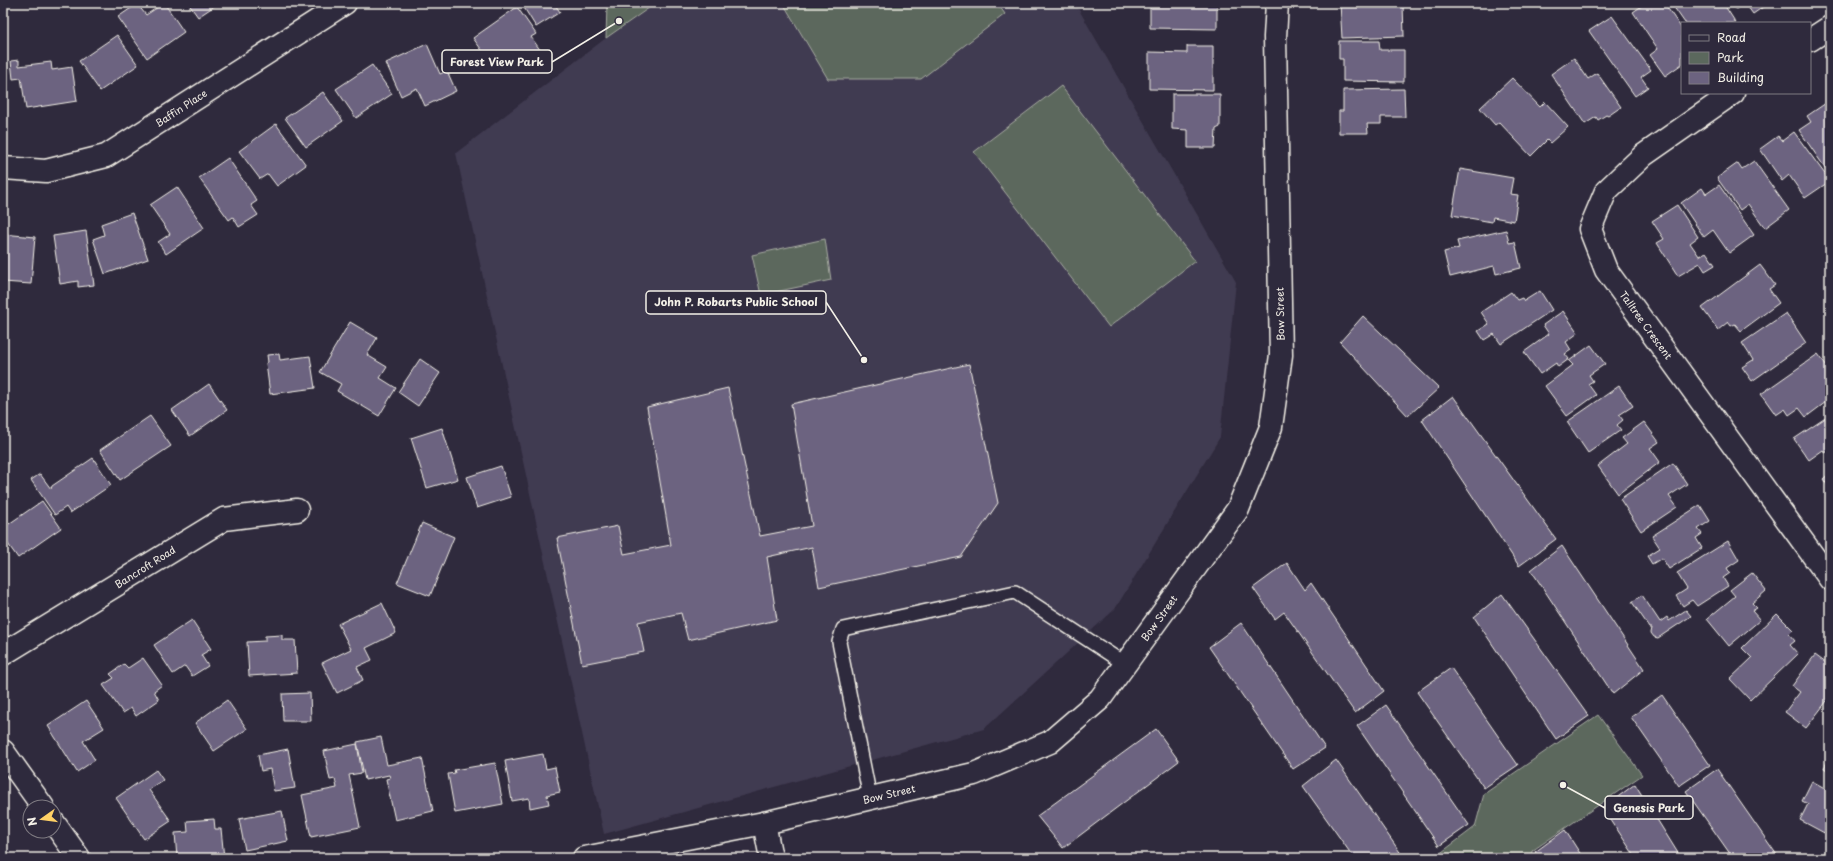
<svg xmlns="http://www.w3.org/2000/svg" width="1833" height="861" font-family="'Playpen Sans',sans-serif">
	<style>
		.built { fill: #413b51 }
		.green { fill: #5b685d; stroke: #a8aca2 }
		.building { fill: #6c6380; stroke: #f4f1e8 }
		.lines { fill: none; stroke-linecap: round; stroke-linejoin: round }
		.service-casing { stroke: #f4f1e8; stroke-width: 16 }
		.minor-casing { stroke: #f4f1e8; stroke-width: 25 }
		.tertiary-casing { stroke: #f4f1e8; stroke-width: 25 }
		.service { stroke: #2f2a3d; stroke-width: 13 }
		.minor { stroke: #2f2a3d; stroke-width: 22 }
		.tertiary { stroke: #2f2a3d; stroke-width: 22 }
		.labels { text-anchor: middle; stroke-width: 3; stroke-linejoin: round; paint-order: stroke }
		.street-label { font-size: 10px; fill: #f4f1e8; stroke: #2f2a3d }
		.leader { fill: none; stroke: #f4f1e8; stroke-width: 1.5 }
		.callout-dot { fill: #f4f1e8; stroke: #2f2a3d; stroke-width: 1.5 }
		.callout { fill: #2f2a3d; stroke: #f4f1e8; stroke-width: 1.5 }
		.callout-label { font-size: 11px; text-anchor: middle; font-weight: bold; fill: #f4f1e8 }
	</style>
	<rect width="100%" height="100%" fill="#2f2a3d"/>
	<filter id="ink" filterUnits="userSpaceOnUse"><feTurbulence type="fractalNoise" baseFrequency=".025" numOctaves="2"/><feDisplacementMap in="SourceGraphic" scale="8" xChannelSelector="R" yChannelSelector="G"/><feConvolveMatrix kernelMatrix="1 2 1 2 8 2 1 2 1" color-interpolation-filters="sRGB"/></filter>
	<g filter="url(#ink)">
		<path class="built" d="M656 3H1075L1236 282 1220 437 1115 609 984 729 604 834 456 153 606 38Z"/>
		<g class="green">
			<path d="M607 3H656L606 38Z"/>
			<path d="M783 3H997L1005 14 921 79H828Z"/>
			<path d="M1061 86 1195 261 1109 327 974 152Z"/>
			<path d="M825 239 831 280 761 295 752 255Z"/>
			<path d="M1598 715 1642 775 1532 851 1531 858H1434L1475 827 1484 794Z"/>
		</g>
		<g class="building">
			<path d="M164 3 184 32 147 58 118 17 137 4 146 15Z"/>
			<path d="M188 3H219L198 17Z"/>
			<path d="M528 3H554L560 12 536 27 523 6Z"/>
			<path d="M1150 3H1217V29L1150 28Z"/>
			<path d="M1340 3H1378V5H1403L1404 36 1342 38Z"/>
			<path d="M1646 3H1664L1682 29V64L1665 76 1650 55 1658 49 1633 12Z"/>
			<path d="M1671 3H1715L1717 7 1723 3 1736 23H1685Z"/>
			<path d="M1732 3H1745L1736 9Z"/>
			<path d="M1745 3H1764L1766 5 1753 14Z"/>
			<path d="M517 7 536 34 531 37 543 54 519 70 507 54 492 64 473 38Z"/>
			<path d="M1612 16 1651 70 1641 77 1648 87 1635 96 1589 31Z"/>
			<path d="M117 35 138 65 100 91 79 61Z"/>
			<path d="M1339 41H1379L1380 50H1404V82L1343 81V59H1339Z"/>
			<path d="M427 44 440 74 447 71 456 91 425 106 417 88 401 96 386 63Z"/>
			<path d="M1187 46H1213V90L1149 89V52L1187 53Z"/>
			<path d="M1574 58 1588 79 1597 73 1621 107 1608 116 1606 115 1598 120 1596 117 1585 124 1551 74Z"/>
			<path d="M19 60V66L51 62 52 70 72 67 77 101 26 109 21 78 13 79 11 61Z"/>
			<path d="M372 65 392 94 356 118 336 89Z"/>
			<path d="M1512 78 1540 107 1545 102 1568 127 1550 143 1547 140 1531 156 1499 122 1495 125 1480 108Z"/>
			<path d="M1404 89 1405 117H1381V124H1367L1368 133H1339V111H1343V90Z"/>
			<path d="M323 92 343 121 306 147 285 118Z"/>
			<path d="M1172 94H1220V127L1216 129 1215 148H1188V130L1172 129Z"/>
			<path d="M1829 101 1830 103V175L1799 130 1811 122 1807 116Z"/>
			<path d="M276 124 306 165 277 186 268 174 260 179 239 151Z"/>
			<path d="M1794 132 1830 181 1805 198 1789 175 1782 181 1760 149 1778 136 1782 141Z"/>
			<path d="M228 158 257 201 251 205 258 215 239 227 233 217 229 220 199 178Z"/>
			<path d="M1754 161 1789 210 1765 228 1748 204 1740 210 1717 178 1738 163 1742 169Z"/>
			<path d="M1460 169 1513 178 1510 194 1518 195 1514 221 1493 217 1492 222 1452 215Z"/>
			<path d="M1719 185 1754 235 1729 253 1713 230 1704 237 1681 203 1702 188 1706 194Z"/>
			<path d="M177 187 204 228 166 254 158 242 170 234 150 205Z"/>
			<path d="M1677 205 1698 237 1690 243 1699 256 1706 252 1715 265 1705 271 1700 263 1678 276 1657 243 1664 239 1652 221Z"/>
			<path d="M132 213 148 259 105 274 93 239 104 235 101 224Z"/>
			<path d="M1506 230 1509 243 1515 242 1521 268 1496 274 1494 266 1450 277 1444 252 1459 248 1457 241Z"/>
			<path d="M86 231 94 285 78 287V281L60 284 53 236Z"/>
			<path d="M3 234 35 237 31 284 3 282Z"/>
			<path d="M1760 265 1775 285 1769 289 1779 303 1741 331 1735 324 1731 326 1728 322 1718 330 1702 308Z"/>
			<path d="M1540 291 1552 310 1501 344 1494 334 1484 340 1478 331 1489 324 1481 312 1511 292 1517 300 1522 298 1524 301Z"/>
			<path d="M1563 311 1578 333 1566 342 1571 350 1565 354 1569 359 1558 367 1556 363 1540 374 1524 352 1549 334 1543 325Z"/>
			<path d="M1786 313 1806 343 1752 381 1742 367 1753 360 1742 343Z"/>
			<path d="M1363 316 1439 388 1408 416 1340 342Z"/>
			<path d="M350 322 377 338 367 355 387 367 380 378 396 388 379 416 337 391 341 384 320 372Z"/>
			<path d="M1591 345 1605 364 1589 375 1593 381 1588 384 1596 395 1567 416 1545 386 1573 365 1569 361Z"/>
			<path d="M279 354 280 360 310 356 315 388 270 394 266 363 268 362 267 355Z"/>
			<path d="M1818 354 1830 370V399L1806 417 1799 408 1789 415 1785 409 1776 415 1761 394Z"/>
			<path d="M420 359 440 373 418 406 398 392Z"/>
			<path d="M969 364 998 503 961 557 819 587 812 547 767 557 777 620 688 640 681 613 638 622 644 652 582 664 557 538 618 526 624 554 671 545 647 407 728 388 760 536 812 526 791 404Z"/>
			<path d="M209 384 227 410 190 436 172 410Z"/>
			<path d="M1619 386 1633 406 1619 415 1623 420 1617 425 1621 430 1588 453 1567 422Z"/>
			<path d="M1453 396 1556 539 1519 566 1422 420Z"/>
			<path d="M1830 415V450L1825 453 1823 450 1809 460 1794 439Z"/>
			<path d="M150 416 171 446 120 480 100 450Z"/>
			<path d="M1644 422 1659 442 1650 448 1660 462 1618 494 1598 466 1627 444 1622 438Z"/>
			<path d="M442 428 458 479 427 488 411 438Z"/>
			<path d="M93 458 111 485 70 513 66 507 55 515 31 480 40 474 51 489 52 486Z"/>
			<path d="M1673 463 1687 484 1669 496 1677 507 1641 531 1620 499Z"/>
			<path d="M501 466 511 497 477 508 467 477Z"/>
			<path d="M1830 473V489L1823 479Z"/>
			<path d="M42 501 61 528 18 558 3 537V528Z"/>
			<path d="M1700 505 1710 521 1698 529 1702 534 1696 538 1702 548 1669 569 1662 558 1652 564 1647 556 1660 548 1652 536Z"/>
			<path d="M422 523 454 537 430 596 397 583Z"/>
			<path d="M1728 541 1739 560 1727 568 1730 573 1723 578 1728 586 1697 606 1692 600 1683 606 1676 596 1687 589 1677 573Z"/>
			<path d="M1562 546 1644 669 1613 694 1531 570Z"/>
			<path d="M1287 563 1305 590 1311 583 1384 691 1355 713 1284 612 1275 619 1253 588Z"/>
			<path d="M1752 573 1766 591 1752 603 1757 608 1752 611 1760 620 1729 646 1707 619 1735 596 1730 590Z"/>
			<path d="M1502 594 1589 716 1556 739 1474 617Z"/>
			<path d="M1642 595 1660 622 1667 617 1669 621 1686 610 1691 616 1658 638 1654 637 1651 633 1652 628H1650L1632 602Z"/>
			<path d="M382 603 396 633 366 648 372 660 357 667 363 680 337 693 322 663 351 649 338 624Z"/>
			<path d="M1777 614 1793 630 1789 634 1795 641 1790 645 1798 654 1750 700 1730 679 1752 658 1742 648Z"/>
			<path d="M192 620 211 649 201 655 208 666 192 676 185 666 173 674 154 645Z"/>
			<path d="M1241 623 1325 748 1293 769 1209 647Z"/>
			<path d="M282 635V640H295L297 673 249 676 247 642 265 641V636Z"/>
			<path d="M1815 655 1830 666V697L1806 728 1785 712 1800 692 1792 686Z"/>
			<path d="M143 658 162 685 154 691 159 700 136 716 131 708 123 713 103 685 114 678 110 674 124 664 128 668Z"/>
			<path d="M1451 668 1518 765 1484 788 1417 692Z"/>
			<path d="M310 693 311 721H283L282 694Z"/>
			<path d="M1662 695 1710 765 1679 786 1631 717Z"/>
			<path d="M227 700 247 729 214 751 195 723Z"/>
			<path d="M86 701 104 728 83 741 95 760 77 772 48 726Z"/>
			<path d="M1386 705 1469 825 1439 846 1357 726Z"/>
			<path d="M1156 729 1179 761 1063 848 1037 816Z"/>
			<path d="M381 737 387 765 422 758 433 811 395 820 386 779 390 778 389 775 365 780 357 742Z"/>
			<path d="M357 744 362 773 349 775 360 827 311 837 302 795 337 788 335 779 330 780 324 751Z"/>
			<path d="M288 749 295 788 274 791 270 769 261 771 258 755Z"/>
			<path d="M543 754 546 769 555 767 560 792 547 795 549 804 530 808 529 798 512 801 505 761Z"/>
			<path d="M1830 756V772L1824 768Z"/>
			<path d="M1336 760 1404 858H1354L1303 786Z"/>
			<path d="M495 763 503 804 455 813 448 774 455 773 454 770Z"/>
			<path d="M1717 769 1779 858H1733L1686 791Z"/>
			<path d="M156 770 163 780 149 790 171 821 144 839 116 798Z"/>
			<path d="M1812 781 1830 791V836L1800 820 1808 804 1802 801Z"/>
			<path d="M1635 784 1681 858H1636L1603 808Z"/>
			<path d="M282 811 288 841 245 850 239 819Z"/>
			<path d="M214 819 215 829H221L224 858H177L175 833 188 832 187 821Z"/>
			<path d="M1565 830 1583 858H1540L1535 852Z"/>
		</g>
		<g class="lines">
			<defs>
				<path id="service" d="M870 798 839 642 843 629 1015 592 1125 664"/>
				<g id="minor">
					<path d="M1810 40 1830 27"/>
					<path d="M1733 93 1644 155 1606 191 1590 229 1606 270 1830 579"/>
					<path d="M3 168 46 171 106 156 345 3"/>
					<path d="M3 654 224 519 297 510"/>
					<path d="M764 823 771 858"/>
				</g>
				<g id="tertiary">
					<path d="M3 751 43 807"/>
					<path d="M54 823 79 858"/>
					<path d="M584 858 764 823 974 774 1050 742 1100 699 1238 509 1271 427 1281 355 1275 37 1277 3"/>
				</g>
			</defs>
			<use href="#service" class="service-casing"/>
			<use href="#minor" class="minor-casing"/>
			<use href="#tertiary" class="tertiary-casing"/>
			<use href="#service" class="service"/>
			<use href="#minor" class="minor"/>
			<use href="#tertiary" class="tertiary"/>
		</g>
	</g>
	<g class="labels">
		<g class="street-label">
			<text transform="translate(181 108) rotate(-33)" y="4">Baffin Place</text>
			<text transform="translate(1280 314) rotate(-91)" y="4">Bow Street</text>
			<text transform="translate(1646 325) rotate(54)" y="4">Talltree Crescent</text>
			<text transform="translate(145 567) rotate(-32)" y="4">Bancroft Road</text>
			<text transform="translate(1159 618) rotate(-54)" y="4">Bow Street</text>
			<text transform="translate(889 794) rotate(-13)" y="4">Bow Street</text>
		</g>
	</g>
	<path class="leader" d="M619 21L552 62M864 360L826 302M1563 785L1605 808"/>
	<g class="callout-dot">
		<circle cx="619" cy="21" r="4"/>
		<circle cx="864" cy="360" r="4"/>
		<circle cx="1563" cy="785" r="4"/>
	</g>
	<g class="callout">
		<rect x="442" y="50" width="110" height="23" rx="4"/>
		<rect x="646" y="291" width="180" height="23" rx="4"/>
		<rect x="1605" y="796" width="88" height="23" rx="4"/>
	</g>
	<g class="callout-label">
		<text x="497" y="66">Forest View Park</text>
		<text x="736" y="306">John P. Robarts Public School</text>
		<text x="1649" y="812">Genesis Park</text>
	</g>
	<rect width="1833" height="861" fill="none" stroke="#2f2a3d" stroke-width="16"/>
	<rect x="8" y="8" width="1817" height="845" fill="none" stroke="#f4f1e8" stroke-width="1.5" filter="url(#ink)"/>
	<rect x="1681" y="22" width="130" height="72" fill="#2f2a3d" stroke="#7e7a81"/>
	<rect x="1689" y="35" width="20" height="6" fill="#2f2a3d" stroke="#7e7a81"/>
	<text x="1717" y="42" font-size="12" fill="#f4f1e8">Road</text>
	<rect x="1689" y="52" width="20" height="12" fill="#5b685d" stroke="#7e7a81"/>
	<text x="1717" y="62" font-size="12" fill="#f4f1e8">Park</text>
	<rect x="1689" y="72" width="20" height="12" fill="#6c6380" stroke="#7e7a81"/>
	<text x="1717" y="82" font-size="12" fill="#f4f1e8">Building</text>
	<g transform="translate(42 819) rotate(256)"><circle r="19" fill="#2f2a3d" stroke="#7e7a81"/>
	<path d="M0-3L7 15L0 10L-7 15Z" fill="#ffd166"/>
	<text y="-6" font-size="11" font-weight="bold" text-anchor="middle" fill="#f4f1e8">N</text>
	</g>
</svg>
